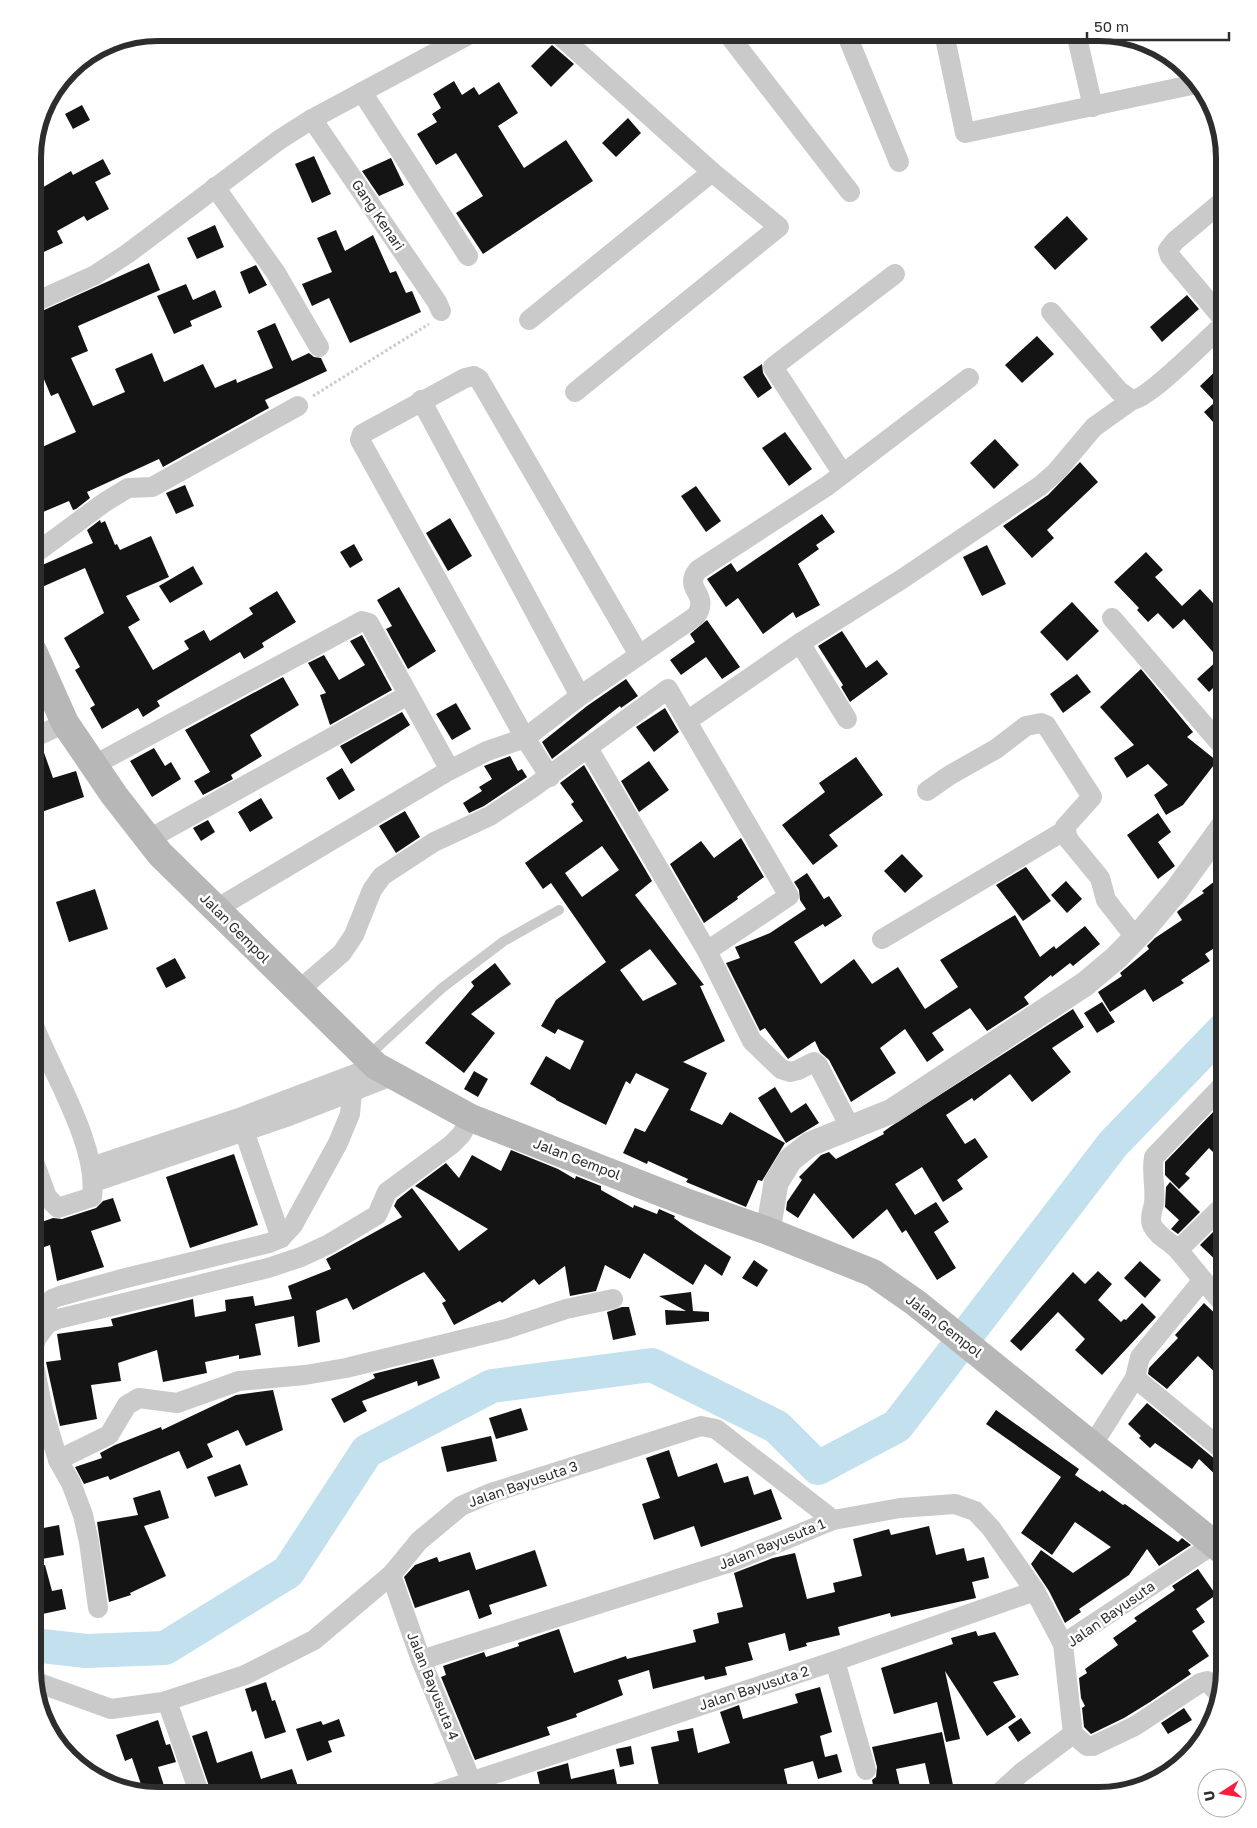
<svg xmlns="http://www.w3.org/2000/svg" width="1257" height="1828" font-family="'Golos Text',sans-serif">
	<style>
		.lines { fill: none; stroke-linecap: round; stroke-linejoin: round }
		.river { stroke: #c2e0ee; stroke-width: 34 }
		.building { fill: #141414; fill-rule: evenodd }
		.path { stroke: #cacaca; stroke-width: 3; stroke-dasharray: 2.5 2.5; stroke-linecap: butt }
		.service { stroke: #cacaca; stroke-width: 10 }
		.minor { stroke: #cacaca; stroke-width: 20 }
		.tertiary { stroke: #cacaca; stroke-width: 25 }
		.secondary { stroke: #b7b7b7; stroke-width: 28 }
		.labels { text-anchor: middle; stroke-width: 5; stroke-linejoin: round; paint-order: stroke }
		.street-label { font-size: 14px; fill: #2d2d2d; stroke: #fff }
		.rim { fill: none; stroke: #2d2d2d; stroke-width: 6 }
	</style>
	<rect width="100%" height="100%" fill="#fff"/>
	<g class="lines">
		<path class="river" d="M33 1645 86 1651 165 1648 288 1572 367 1451 492 1386 652 1365 777 1427 818 1468 897 1426 1113 1144 1223 1030 1224 1031"/>
	</g>
	<g class="building">
		<path d="M552 45 574 64 551 87 531 66Z"/>
		<path d="M454 81 462 95 474 87 479 95 499 82 518 113 498 126 524 168 566 140 593 181 483 254 456 213 483 196 456 153 436 165 417 134 437 122 432 114 441 108 433 94Z"/>
		<path d="M82 105 90 120 73 129 65 114Z"/>
		<path d="M628 118 641 133 616 157 602 143Z"/>
		<path d="M314 156 331 194 312 203 295 164Z"/>
		<path d="M391 158 404 185 379 196 362 171Z"/>
		<path d="M103 159 111 174 95 182 109 209 87 221 84 216 57 231 63 243 33 257V193L71 171 73 175Z"/>
		<path d="M1067 216 1088 239 1055 270 1034 247Z"/>
		<path d="M215 225 224 247 197 259 187 238Z"/>
		<path d="M336 230 345 251 373 235 390 273 396 271 406 293 412 291 421 312 350 343 329 298 312 306 302 284 332 272 317 238Z"/>
		<path d="M149 263 160 290 78 326 88 351 71 358 93 406 125 392 115 369 152 353 164 382 203 364 215 388 236 379 237 383 273 368 257 331 275 323 292 361 309 353 314 357 321 358 327 371 265 400 269 408 163 467 159 459 87 492 90 498 76 509 73 510 69 501 43 512 33 488V451L76 432 58 393 51 396 33 353V315Z"/>
		<path d="M256 265 267 285 249 294 240 272Z"/>
		<path d="M186 284 193 300 215 290 222 307 190 321 192 326 174 334 157 296Z"/>
		<path d="M1187 295 1199 309 1162 342 1150 327Z"/>
		<path d="M1037 336 1054 354 1022 383 1005 365Z"/>
		<path d="M1224 363V434L1204 412 1215 402 1200 386Z"/>
		<path d="M762 364 763 373 772 388 758 398 743 377Z"/>
		<path d="M785 432 812 469 789 486 762 448Z"/>
		<path d="M995 439 1019 465 994 489 970 463Z"/>
		<path d="M1080 462 1098 482 1047 530 1054 538 1032 558 1003 526 1048 495Z"/>
		<path d="M185 485 194 506 176 514 166 493Z"/>
		<path d="M696 486 721 521 706 532 681 496Z"/>
		<path d="M822 514 835 532 816 545 819 549 798 564 820 605 796 618 793 612 763 634 738 598 726 607 707 579 731 563 737 572Z"/>
		<path d="M450 518 472 556 448 571 426 533Z"/>
		<path d="M100 520 101 523 105 521 115 545 117 544 120 550 151 536 169 577 126 596 140 620 128 627 153 670 189 649 184 641 204 630 210 641 253 614 249 608 277 591 296 622 262 643 264 647 244 659 240 652 157 701 160 706 143 717 138 708 102 729 90 708 95 705 75 670 80 667 64 638 104 613 85 568 33 591V569L93 543 87 530Z"/>
		<path d="M354 544 363 560 350 568 340 552Z"/>
		<path d="M987 545 1006 584 982 596 963 557Z"/>
		<path d="M1146 552 1163 570 1155 577 1182 606 1200 589 1224 615V677L1209 692 1197 679 1219 659 1184 619 1173 629 1158 613 1148 622 1137 610 1139 608 1114 582Z"/>
		<path d="M193 566 203 584 170 603 159 586Z"/>
		<path d="M399 587 436 651 408 669 386 629 392 626 377 600Z"/>
		<path d="M1072 602 1099 631 1067 661 1040 632Z"/>
		<path d="M707 620 740 667 722 679 706 657 681 675 670 660 695 642 690 634Z"/>
		<path d="M842 631 866 668 877 660 888 674 850 702 841 687 843 685 818 646Z"/>
		<path d="M362 635 392 690 330 725 320 695 326 693 308 663 324 655 339 680 365 665 350 641Z"/>
		<path d="M1141 669 1193 732 1187 737 1217 761 1183 805 1166 815 1154 795 1168 785 1148 764 1127 778 1114 758 1134 745 1100 707Z"/>
		<path d="M1077 674 1091 692 1063 713 1050 694Z"/>
		<path d="M283 677 299 705 250 735 262 756 231 775 233 779 203 795 194 781 210 772 185 730Z"/>
		<path d="M626 679 638 696 621 708 620 706 552 759 542 742 587 706Z"/>
		<path d="M456 703 471 729 452 740 436 714Z"/>
		<path d="M665 708 679 732 654 752 636 727Z"/>
		<path d="M402 712 410 725 351 764 340 746Z"/>
		<path d="M42 747 53 778 76 771 84 797 33 815V750Z"/>
		<path d="M154 748 165 766 171 762 181 779 152 797 130 761Z"/>
		<path d="M510 756 518 771 522 769 527 777 484 806 469 813 463 803 482 791 479 787 492 779 484 766Z"/>
		<path d="M856 757 883 795 829 835 838 846 813 865 782 825 825 792 819 783Z"/>
		<path d="M649 761 669 790 639 812 621 781Z"/>
		<path d="M584 765 652 881 635 895 704 985 700 986 725 1041 683 1062 707 1073 690 1110 722 1125 730 1112 785 1143 762 1181 758 1180 746 1207 686 1182 688 1179 648 1161 647 1164 623 1153 635 1128 645 1132 669 1089 636 1073 630 1084 626 1081 606 1125 556 1100V1099L530 1084 546 1056 570 1070 584 1041 558 1029 555 1034 541 1026 556 1000 606 962 551 883 543 889 525 863 583 821 571 804 574 802 560 783ZM602 846 619 870 582 897 565 873ZM650 949 677 984 643 1001 620 970Z"/>
		<path d="M342 768 355 790 339 800 326 778Z"/>
		<path d="M261 798 273 818 250 832 238 812Z"/>
		<path d="M405 811 420 837 396 853 379 826Z"/>
		<path d="M1158 813 1171 832 1158 842 1175 866 1158 879 1127 835Z"/>
		<path d="M208 820 215 832 201 841 193 828Z"/>
		<path d="M741 838 764 877 737 897 738 899 704 923 670 864 701 841 714 858Z"/>
		<path d="M902 854 923 876 905 893 884 871Z"/>
		<path d="M1026 867 1051 901 1023 921 996 885Z"/>
		<path d="M807 873 824 899 829 896 842 916 825 927 823 924 794 942 821 984 854 959 872 984 898 967 925 1009 958 987 940 960 1015 915 1040 957 1054 946 1056 949 1085 926 1100 944 1073 966 1070 963 1052 977 1051 975 1024 997 1029 1004 987 1031 970 1008 932 1033 944 1050 927 1062 905 1029 880 1048 896 1073 851 1102 829 1060 820 1052 815 1041 788 1059 765 1028 760 1031 726 963 740 958 735 947 770 933 806 909 800 900 799 890 794 882Z"/>
		<path d="M1224 874V942L1205 954 1210 961 1181 980 1184 983 1153 1002 1145 989 1110 1012 1098 992 1122 976 1120 973 1149 949 1147 946 1155 938 1182 920 1177 912 1179 910 1204 893 1202 891Z"/>
		<path d="M1066 881 1082 899 1067 913 1051 895Z"/>
		<path d="M95 889 108 929 69 942 56 902Z"/>
		<path d="M175 958 186 978 166 988 156 968Z"/>
		<path d="M495 963 511 984 471 1014 495 1033 464 1073 425 1043 474 986 471 982Z"/>
		<path d="M1102 1002 1115 1022 1097 1033 1084 1013Z"/>
		<path d="M1073 1009 1084 1027 1052 1048 1071 1072 1032 1102 1010 1074 974 1101 972 1098 946 1115 965 1144 975 1138 988 1157 957 1180 963 1189 943 1202 922 1167 895 1184 915 1215 936 1202 949 1222 934 1232 956 1268 937 1280 906 1230 902 1233 887 1209 853 1239 814 1193 798 1218 786 1210 787 1202 802 1180 799 1177 821 1155 829 1152 836 1159 884 1134 883 1132 890 1127Z"/>
		<path d="M474 1071 488 1079 478 1097 464 1089Z"/>
		<path d="M775 1087 791 1113 806 1103 819 1123 786 1143 758 1098Z"/>
		<path d="M1218 1107 1224 1113V1142L1214 1153 1209 1148 1185 1174 1190 1178 1179 1189 1165 1175V1162Z"/>
		<path d="M511 1150 558 1169 575 1179 576 1176 601 1186V1190L633 1208 634 1205 657 1214 659 1209 675 1216 674 1218 695 1233 731 1257 722 1276 705 1264 693 1285 644 1253 630 1279 605 1265 596 1291 570 1296 565 1266 539 1285 534 1279 502 1303 500 1301 454 1325 442 1303 446 1301 424 1272 353 1310 347 1298 316 1311 320 1342 298 1347 294 1316 255 1324 261 1355 239 1359V1355L205 1362 207 1373 163 1382 157 1350 118 1363 121 1381 91 1385 97 1419 60 1426 46 1362 61 1360 57 1334 113 1326 111 1319 193 1299 195 1317 226 1311 225 1300 253 1296 255 1306 292 1299 288 1286 331 1269 326 1259 402 1217 394 1206 397 1200 412 1188 459 1251 488 1229 415 1186 446 1163 459 1178 472 1155 501 1171Z"/>
		<path d="M234 1154 258 1225 190 1248 166 1177Z"/>
		<path d="M1170 1182 1200 1212 1178 1234 1171 1229 1179 1220 1165 1207 1166 1187Z"/>
		<path d="M113 1198 121 1221 91 1231 104 1267 57 1281 50 1245 33 1251V1225L53 1218 62 1219 96 1208 103 1201Z"/>
		<path d="M1217 1228 1224 1235V1268L1200 1245Z"/>
		<path d="M754 1260 768 1270 757 1287 742 1278Z"/>
		<path d="M1140 1261 1161 1280 1145 1298 1124 1278Z"/>
		<path d="M1098 1271 1112 1284 1098 1300 1121 1322 1124 1319 1126 1320 1142 1303 1156 1317 1102 1375 1075 1350 1085 1339 1058 1312 1021 1351 1010 1341 1073 1272 1085 1284Z"/>
		<path d="M691 1292 693 1311 709 1312V1321L666 1325 665 1310 686 1311 659 1296Z"/>
		<path d="M1204 1303 1224 1322V1381L1198 1356 1167 1389 1148 1374 1149 1368 1178 1338 1175 1335Z"/>
		<path d="M622 1307H629L636 1335 613 1340 607 1312Z"/>
		<path d="M433 1359 440 1378 418 1386 417 1381 362 1401 367 1411 344 1423 331 1399 375 1378 373 1374Z"/>
		<path d="M273 1390 283 1430 246 1446 238 1430 207 1444 213 1457 187 1469 179 1451 110 1480 108 1476 84 1484 75 1467 102 1458 100 1453 115 1445 161 1427 162 1430 236 1395Z"/>
		<path d="M1147 1403 1216 1460 1224 1463V1483L1199 1459 1192 1469 1155 1443 1150 1448 1139 1438 1141 1436 1128 1424Z"/>
		<path d="M521 1408 528 1430 496 1439 489 1418Z"/>
		<path d="M996 1410 1079 1469 1075 1475 1100 1492 1102 1490 1123 1505 1125 1504 1178 1542 1182 1538 1191 1545 1159 1566 1147 1549 1129 1575 1079 1609 1081 1612 1065 1623 1049 1591 1031 1564 1041 1550 1073 1573 1111 1547 1075 1522 1052 1555 1021 1533 1061 1477 986 1424Z"/>
		<path d="M491 1436 497 1461 447 1472 441 1447Z"/>
		<path d="M669 1450 678 1477 717 1463 724 1483 748 1476 754 1495 771 1489 782 1519 701 1547 694 1526 654 1540 642 1504 660 1498 646 1458Z"/>
		<path d="M240 1464 248 1485 215 1497 207 1477Z"/>
		<path d="M160 1490 169 1518 144 1526 166 1576 130 1593 131 1595 109 1602 97 1522 138 1515 133 1498Z"/>
		<path d="M59 1525 64 1555 36 1560 33 1530Z"/>
		<path d="M929 1526 936 1555 964 1548 967 1561 984 1557 989 1578 972 1582 976 1598 891 1617 890 1613 838 1627 840 1635 806 1643 807 1646 789 1651 785 1633 748 1643 753 1660 725 1667 727 1675 705 1680 704 1676 653 1689 649 1670 618 1680 623 1695 576 1714 577 1717 547 1727 550 1735 475 1760 441 1677 446 1675 443 1666 484 1652 486 1657 519 1646 518 1643 559 1629 574 1673 626 1656 627 1659 696 1642 693 1630 719 1623 717 1613 743 1607 734 1573 773 1558 795 1553 807 1599 835 1592 833 1583 862 1576 853 1539 889 1529 891 1535Z"/>
		<path d="M535 1550 547 1586 489 1605 492 1614 479 1619 469 1590 415 1608 404 1577 415 1565 437 1557 439 1562 470 1552 476 1570Z"/>
		<path d="M45 1565 52 1591 62 1589 66 1609 33 1616V1568Z"/>
		<path d="M1198 1569 1216 1595 1196 1609 1205 1622 1192 1631 1209 1656 1188 1670 1191 1674 1150 1702 1124 1718 1091 1734 1084 1727 1082 1708 1085 1706 1081 1698 1079 1678 1087 1673 1085 1669 1118 1645 1113 1638 1137 1621 1134 1618 1175 1590 1172 1586Z"/>
		<path d="M976 1631 978 1636 995 1632 1019 1675 993 1682 1016 1717 987 1736 945 1671 960 1739 946 1742 937 1702 894 1714 881 1668 953 1644 951 1638Z"/>
		<path d="M266 1682 272 1701 275 1700 286 1732 265 1739 256 1710 252 1712 245 1689Z"/>
		<path d="M820 1687 832 1732 820 1736 825 1757 837 1754 842 1772 818 1779 813 1761 784 1769 790 1795H722L719 1784 690 1790 689 1785 660 1791 651 1747 679 1741 677 1731 693 1728 698 1753 730 1743 720 1712 739 1705 743 1719 798 1703 795 1694Z"/>
		<path d="M1184 1708 1192 1720 1168 1734 1161 1723Z"/>
		<path d="M1021 1718 1031 1733 1018 1742 1008 1727Z"/>
		<path d="M339 1719 345 1736 328 1741 332 1752 307 1761 296 1729 321 1721 323 1725Z"/>
		<path d="M158 1720 166 1745 170 1744 176 1762 158 1767 167 1795 144 1793 132 1758 125 1761 116 1735Z"/>
		<path d="M207 1731 217 1763 252 1751 261 1779 292 1769 301 1795H212L192 1736Z"/>
		<path d="M942 1732 953 1785 948 1786 950 1795H932L925 1763 896 1769 902 1795H875L872 1780 876 1777 877 1767 872 1747Z"/>
		<path d="M631 1746 634 1764 620 1767 616 1749Z"/>
		<path d="M568 1763 571 1779 614 1769 619 1795H542L537 1772Z"/>
	</g>
	<g class="lines">
		<path class="path" d="M313 396 429 324"/>
		<path class="service" d="M367 1057 442 988 504 941 559 910"/>
		<g class="minor">
			<path d="M557 33 712 172 779 227 575 392"/>
			<path d="M727 33 850 192"/>
			<path d="M846 33 899 162"/>
			<path d="M944 33 965 133 1196 84"/>
			<path d="M1076 33 1093 107"/>
			<path d="M362 92 468 256"/>
			<path d="M312 119 437 302 441 311"/>
			<path d="M215 187 276 273 319 347"/>
			<path d="M33 303 95 275 127 254 279 140 312 119 472 33"/>
			<path d="M1051 312 1119 391 1132 400"/>
			<path d="M529 320 712 172"/>
			<path d="M1224 320 1170 256 1168 250 1175 241 1224 200"/>
			<path d="M421 400 580 696"/>
			<path d="M843 474 773 367 895 274"/>
			<path d="M33 555 105 502 128 488 152 487 298 406"/>
			<path d="M1112 618 1224 748"/>
			<path d="M800 643 847 719"/>
			<path d="M687 721 800 643 902 579 1040 486 1056 472 1094 427 1132 400C1149 399 1208 338 1224 324"/>
			<path d="M33 738 65 723"/>
			<path d="M588 748 707 951 752 1041 781 1069 790 1072 798 1070 814 1062 818 1065 850 1127"/>
			<path d="M94 765 362 621 369 623 450 770"/>
			<path d="M550 777 525 738 360 440 362 434 465 378 474 376 479 379 639 655"/>
			<path d="M927 791 950 775 996 749 1026 726 1041 723 1046 725 1092 797 1065 827 1068 839 1100 878 1106 900 1135 937"/>
			<path d="M149 839 408 695"/>
			<path d="M216 909 450 770 487 751 525 738 580 696 696 616C711 594 682 589 698 570L827 486 969 378"/>
			<path d="M882 939 1064 831"/>
			<path d="M298 991 342 953 354 935 372 890 382 876 434 842 490 816 531 789 668 689 789 896 707 951"/>
			<path d="M240 1119 281 1238"/>
			<path d="M33 1159 47 1197 58 1208 92 1197C99 1146 51 1071 33 1023"/>
			<path d="M91 1167 239 1118 376 1066"/>
			<path d="M94 1182 289 1116 392 1076"/>
			<path d="M1178 1250 1224 1205"/>
			<path d="M1224 1304C1208 1287 1194 1269 1179 1251 1171 1242 1157 1236 1152 1225 1149 1216 1153 1211 1154 1203 1156 1187 1151 1172 1154 1157L1224 1084"/>
			<path d="M33 1321 52 1299 60 1296 122 1279 269 1243 281 1238 293 1225 338 1143 350 1114 352 1092"/>
			<path d="M1135 1378 1224 1451"/>
			<path d="M1093 1444 1135 1378 1140 1357 1202 1281"/>
			<path d="M58 1460 109 1435 127 1405 139 1398 177 1403 239 1381 305 1375 346 1368 506 1329 566 1309 613 1299"/>
			<path d="M391 1575 421 1660 477 1795"/>
			<path d="M98 1608 89 1542 83 1515 71 1483 58 1460 43 1410 34 1365 33 1350 36 1339 47 1324 58 1319 268 1268 301 1257 329 1244 377 1215 387 1192 451 1145 461 1135 471 1118"/>
			<path d="M1063 1644 1214 1544"/>
			<path d="M421 1660 731 1562 833 1520 900 1508 955 1504 975 1511 991 1528 1035 1591 1063 1644 1073 1734 1021 1773 997 1795"/>
			<path d="M835 1661 866 1770"/>
			<path d="M36 1682 111 1709 163 1702 245 1675 314 1640 391 1575 419 1541 461 1506 491 1493 701 1426 716 1429 833 1520"/>
			<path d="M167 1701 200 1795"/>
			<path d="M1073 1734 1087 1746H1093L1135 1726 1200 1683 1207 1681 1218 1693"/>
			<path d="M431 1795 835 1661 1035 1591"/>
		</g>
		<path class="tertiary" d="M768 1231 776 1183 790 1160 810 1144 892 1111 1085 984 1117 957 1144 929 1176 891 1224 825"/>
		<path class="secondary" d="M33 651 65 723 114 795 160 854 376 1066 471 1118 688 1203 768 1231 873 1273 916 1303 1224 1552"/>
	</g>
	<g class="labels">
		<g class="street-label">
			<text transform="translate(378 215) rotate(56)" y="5">Gang Kenari</text>
			<text transform="translate(235 928) rotate(45)" y="5">Jalan Gempol</text>
			<text transform="translate(577 1159) rotate(21)" y="5">Jalan Gempol</text>
			<text transform="translate(944 1326) rotate(38)" y="5">Jalan Gempol</text>
			<text transform="translate(523 1484) rotate(-19)" y="5">Jalan Bayusuta 3</text>
			<text transform="translate(772 1544) rotate(-22)" y="5">Jalan Bayusuta 1</text>
			<text transform="translate(1111 1614) rotate(-35)" y="5">Jalan Bayusuta</text>
			<text transform="translate(433 1686) rotate(68)" y="5">Jalan Bayusuta 4</text>
			<text transform="translate(754 1688) rotate(-18)" y="5">Jalan Bayusuta 2</text>
		</g>
	</g>
	<path d="M0 0H1257V1828H0ZM158 41H1099A117 117 0 0 1 1216 158V1670A117 117 0 0 1 1099 1787H158A117 117 0 0 1 41 1670V158A117 117 0 0 1 158 41Z" fill="#fff" fill-rule="evenodd"/>
	<path class="rim" d="M158 41H1099A117 117 0 0 1 1216 158V1670A117 117 0 0 1 1099 1787H158A117 117 0 0 1 41 1670V158A117 117 0 0 1 158 41Z"/>
	<g transform="translate(1222 1793) rotate(258)"><circle r="24" fill="#ffffff" stroke="#ababab"/>
	<path d="M0-4L9 19L0 12L-9 19Z" fill="#f61d3d"/>
	<text y="-8" font-size="14" font-weight="bold" text-anchor="middle" fill="#2d2d2d">U</text>
	</g>
	<path d="M1087 32v8h142v-8" fill="none" stroke="#2d2d2d" stroke-width="2.5"/>
	<text x="1094" y="32" font-size="15" fill="#2d2d2d" stroke="#ffffff" stroke-width="4" paint-order="stroke">50 m</text>
</svg>
